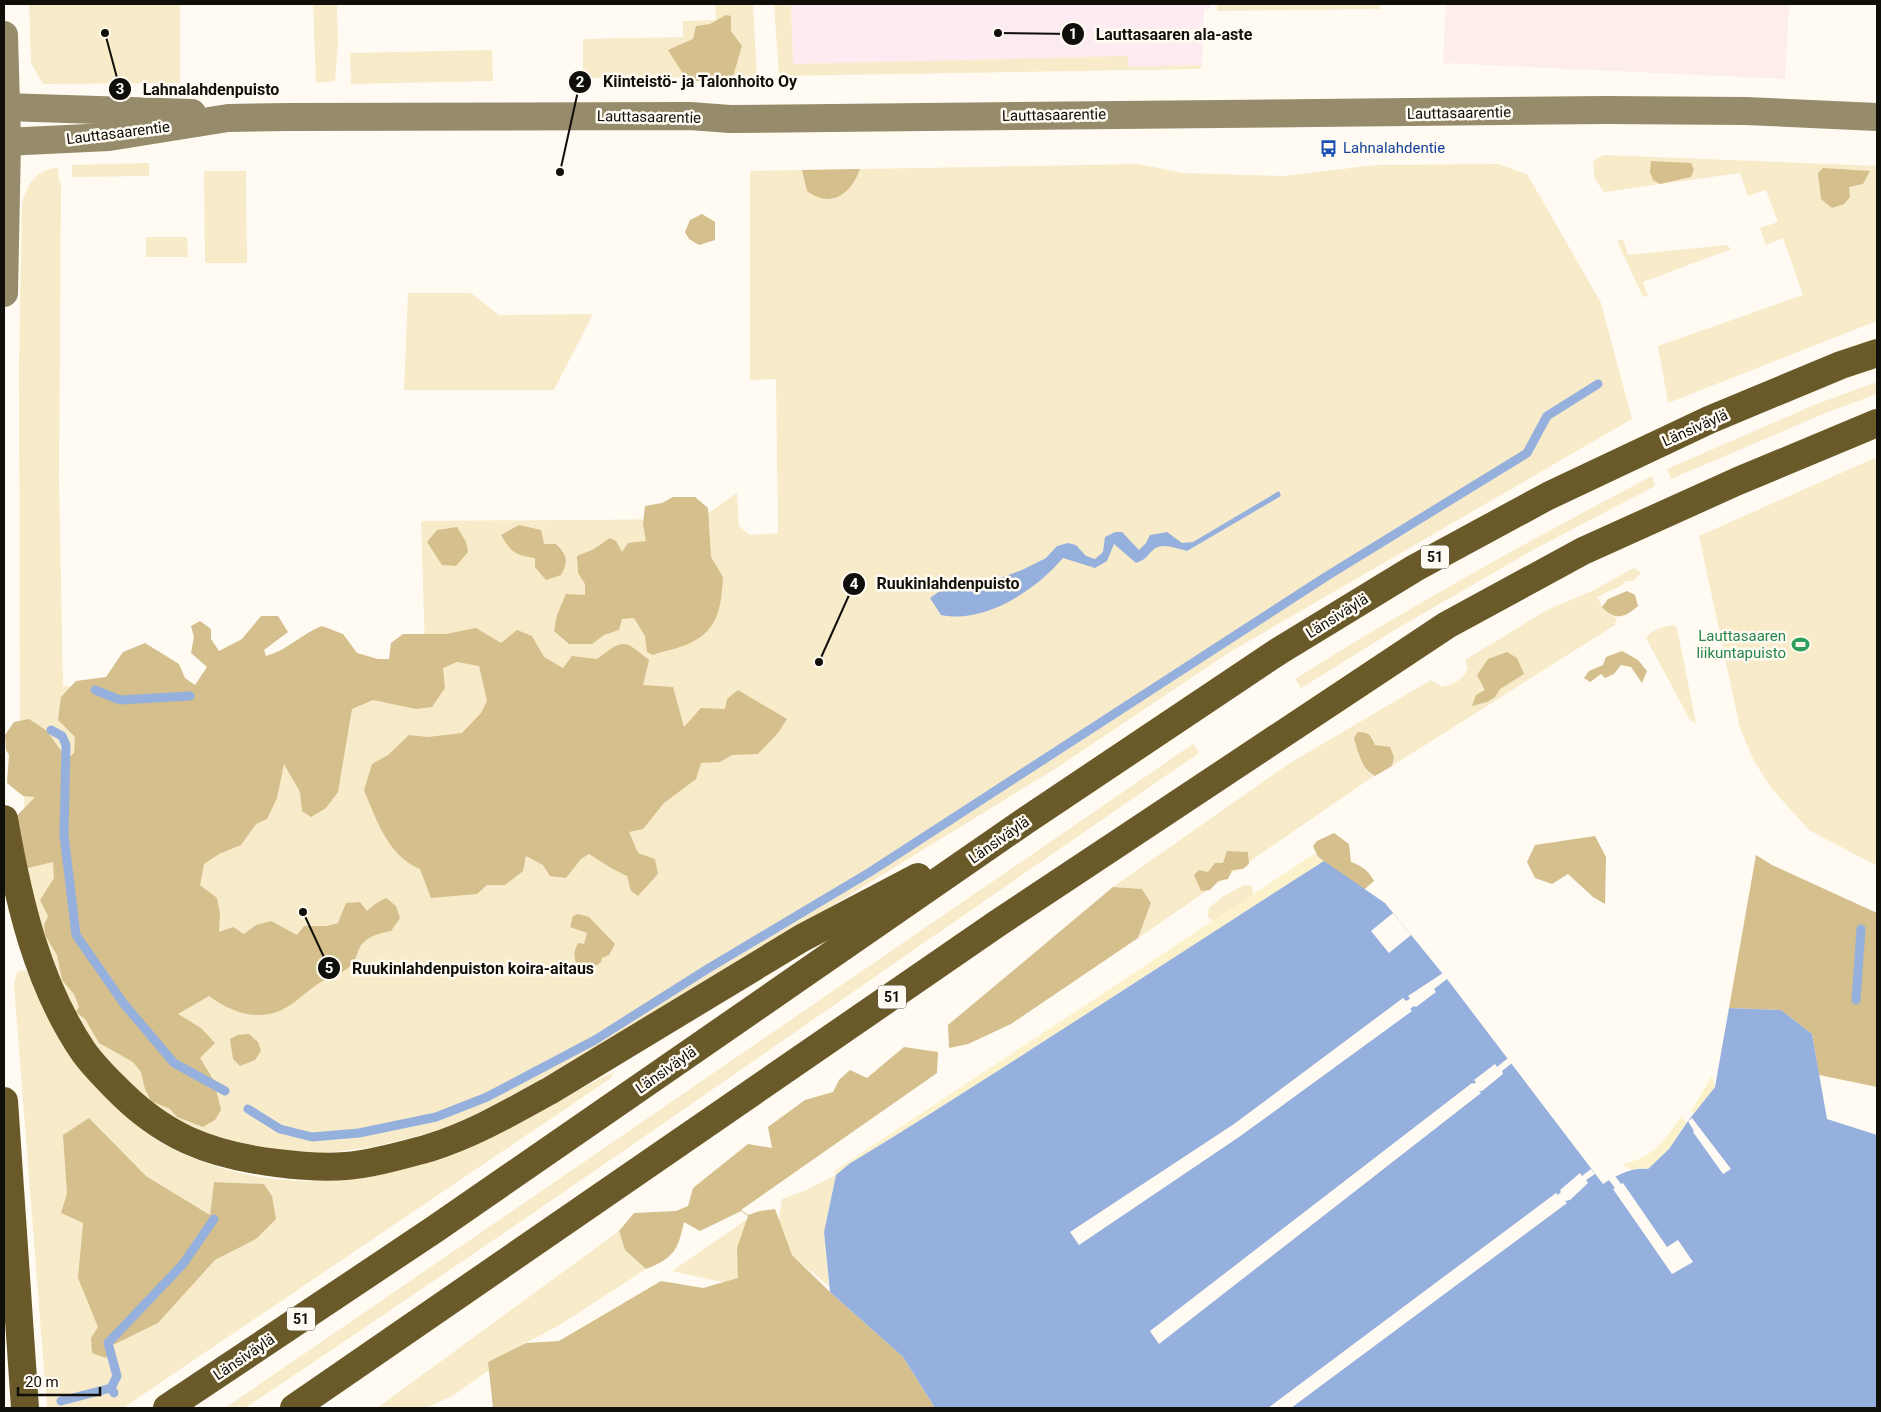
<svg xmlns="http://www.w3.org/2000/svg" width="1881" height="1412" font-family="Roboto,sans-serif">
	<style>
		.commercial { fill: #fdedeb }
		.education { fill: #fcecf2 }
		.green { fill: #f8ebca; fill-rule: evenodd }
		.forest { fill: #d4bf8d }
		.sand { fill: #fbf2cc }
		.water { fill: #96b0dd }
		.pier { fill: #fffbf2 }
		.lines { fill: none; stroke-linecap: round; stroke-linejoin: round }
		.stream { stroke: #96b0dd; stroke-width: 9 }
		.secondary { stroke: #968b6a; stroke-width: 28 }
		.highway { stroke: #6b5a29; stroke-width: 28 }
		.labels { text-anchor: middle; stroke-width: 5; stroke-linejoin: round; paint-order: stroke }
		.shield { fill: #fffbf2; stroke: #585650; stroke-width: 1 }
		.shield-label { font-size: 14px; font-weight: bold; fill: #110f0a }
		.street-label { font-size: 15px; fill: #110f0a; stroke: #fffbf2 }
		.transit-label { font-size: 15px; fill: #164399; stroke: #fffbf2; text-anchor: start }
		.leisure-label { font-size: 15px; fill: #27864d; stroke: #fffbf2; text-anchor: end }
		.leader { fill: none; stroke: #110f0a; stroke-width: 2 }
		.callout-dot { fill: #110f0a; stroke: #fffbf2; stroke-width: 2 }
		.mark-label { font-size: 15px; text-anchor: middle; font-weight: bold; fill: #fff }
		.callout-label { font-size: 16px; text-anchor: middle; font-weight: bold; fill: #110f0a; stroke: #fffbf2; stroke-width: 5; stroke-linejoin: round; paint-order: stroke }
	</style>
	<rect width="100%" height="100%" fill="#fffbf2"/>
	<path class="commercial" d="M1446 4H1789L1785 79 1443 63Z"/>
	<path class="education" d="M791 4H1210V9H1204L1202 65 1128 67V57L793 64Z"/>
	<g class="green">
		<path d="M29 4H180V83L43 84 31 63Z"/>
		<path d="M313 4H337L338 44 335 81 316 83Z"/>
		<path d="M715 4H753L757 77 583 78V39L683 37V21L716 20Z"/>
		<path d="M774 4H791L793 64 1128 56 1129 67 1202 65 1200 69 779 76Z"/>
		<path d="M1217 4H1380V9L1217 11Z"/>
		<path d="M492 50 493 81 351 84 350 53Z"/>
		<path d="M1603 155 1877 166V321L1668 403 1658 346 1803 295 1783 238 1766 245 1760 228 1778 222 1766 190 1748 196 1740 173 1604 192 1595 179 1593 161Z"/>
		<path d="M149 163V176L72 177V165Z"/>
		<path d="M1138 164 1183 173 1284 176 1376 165 1498 164 1527 174 1601 303 1632 419 1230 652 1058 767 662 1010 504 1100 446 1129 373 1147 310 1155 266 1156 167 1118 130 1088 88 1038 58 986 29 888 20 729 19 368 22 202C30 181 34 172 58 167L59 181 61 184 59 480 63 686 426 684 421 521 700 519 737 493 739 526 750 535 778 533 776 379 750 380V171Z"/>
		<path d="M204 171H246L247 263H205Z"/>
		<path d="M187 237 188 257H146V237Z"/>
		<path d="M1623 239 1628 255 1727 245 1731 249 1643 282 1648 296 1643 297 1617 241Z"/>
		<path d="M408 293H471L499 315 593 314 554 390H404Z"/>
		<path d="M1877 382V394L1823 414 1671 479 1667 469 1819 403Z"/>
		<path d="M1877 457V866L1809 830 1772 789 1754 761 1740 728 1699 536Z"/>
		<path d="M1652 476 1655 486 1531 551 1403 625 1301 688 1295 679C1411 606 1530 540 1652 476Z"/>
		<path d="M1634 568 1641 573 1633 581H1626C1619 590 1608 589 1601 596H1597C1602 607 1605 614 1617 618L1615 625 1392 766 1394 757 1375 745 1372 736 1357 747 1368 773 1374 776 1138 938 1151 903 1142 889 1113 887 1290 763 1431 680 1442 687C1454 684 1463 680 1468 668L1465 660 1547 610 1594 590Z"/>
		<path d="M1674 625 1677 628 1696 724 1690 720 1646 638C1652 629 1664 627 1674 625Z"/>
		<path d="M1193 744 1199 753C881 971 566 1194 245 1408H225Z"/>
		<path d="M1244 885 1252 886 1253 895 1213 921 1208 917 1209 908 1222 897Z"/>
		<path d="M24 970 30 974C53 1007 77 1041 100 1074 111 1089 120 1106 133 1120 154 1144 188 1157 218 1167 318 1199 423 1172 514 1126 548 1109 579 1088 614 1072L611 1078 123 1408H47L14 985 17 972ZM89 1118 146 1176 210 1215 214 1182 264 1184 272 1196 256 1239 215 1260 158 1323 113 1345 91 1338 98 1328 83 1223 61 1213Z"/>
		<path d="M836 1175 824 1232 829 1286 790 1254 778 1226 782 1199 804 1191Z"/>
		<path d="M749 1218 741 1286 672 1271Z"/>
		<path d="M619 1231 625 1250 646 1269 558 1326 489 1362V1370L454 1395 426 1408H377Z"/>
	</g>
	<g class="forest">
		<path d="M726 15 731 16V31L742 46 732 80 724 83 687 80 668 50 693 39 696 26 710 24Z"/>
		<path d="M1651 161 1691 163 1694 169 1691 177 1660 184 1653 180 1650 172Z"/>
		<path d="M1823 168 1870 171 1863 184 1849 187 1850 197 1844 204 1832 208 1821 199 1818 173Z"/>
		<path d="M860 169C851 194 831 209 807 191L802 170Z"/>
		<path d="M702 214 715 222V240L699 245 689 239 685 232 690 220Z"/>
		<path d="M673 497H695L708 508 711 557 723 577C721 610 718 633 683 646 673 650 662 651 653 655L647 652 645 636 634 618 622 619 619 630 604 635 592 644H569L554 631 557 615 566 594 585 595V584L578 573 577 556 594 549 610 538 616 541 622 552 628 543 646 541 643 524 645 506 662 503Z"/>
		<path d="M519 525 541 530 544 544H556C567 555 569 561 561 575L546 580 535 567V558C515 555 511 552 501 535Z"/>
		<path d="M457 527 466 542 468 552 456 566 442 565 427 542 437 530Z"/>
		<path d="M1627 591 1635 595 1638 606C1625 618 1614 621 1602 607L1608 599Z"/>
		<path d="M261 616H278L288 632 264 650 266 656C288 650 301 634 322 626L343 634 357 653 378 659H389L391 643 403 634H446L476 628 501 643 517 630 532 636 544 657 563 668 572 656 597 659C624 639 623 639 649 660L643 685 673 687 684 727 701 708 725 709 727 699 738 690 787 719 778 733 758 754 732 755 720 762 701 763 696 779 664 803 643 829 629 832 638 853 655 859 658 874 638 896 631 891 627 876 611 868 589 854 581 859 566 878 550 876 543 865 526 856 523 871 505 885H487L477 894 431 898 420 869C388 856 376 819 364 790L372 764 388 755 409 735 428 737 462 733 481 713 487 701 479 666 457 662 443 668 445 688 432 707 416 709 373 700 352 709 338 792 326 808 311 817 302 811 300 792 284 764 277 798 267 819 256 824 241 845 219 854 204 864 200 885 217 898 220 914 219 932 233 927 244 934 256 925 271 921 297 935 304 926H327L338 923 346 903 360 902 367 911 375 904 386 898 396 906 400 918 391 931C380 933 364 937 359 949 357 953 356 959 353 963 344 974 332 975 321 982 309 989 299 1000 287 1007 261 1023 232 1013 209 996L178 1014 201 1028 215 1043 200 1058 214 1081 221 1110 215 1120 203 1127 177 1117 170 1109 151 1101 145 1089 141 1072 133 1062 99 1043 85 1019 76 1012 79 1007 74 994 62 980 57 955 45 935 44 925 48 916 40 900 54 878 53 862 28 868 14 849 9 824 35 797 23 796 7 783 9 755 6 750 5 735 14 722 29 719 47 731 67 759 74 753 75 737 58 720 61 697 76 681 106 677 123 652 145 643 179 664 185 678 195 685 207 667 191 653 194 637 191 626 200 621 211 629V639L219 651 242 639Z"/>
		<path d="M1622 651 1638 660 1647 671 1642 683 1631 667 1621 665 1614 674 1605 678 1601 674 1590 682 1584 678 1589 671 1603 665 1606 657Z"/>
		<path d="M1507 652 1517 658 1524 674 1500 689 1495 697 1487 702 1472 706 1476 695 1485 690 1477 675 1488 659Z"/>
		<path d="M1358 732C1369 732 1371 735 1375 745L1390 747 1394 757 1392 766 1375 776C1362 770 1358 752 1354 738Z"/>
		<path d="M1334 833 1349 844 1351 862C1362 866 1369 871 1374 881L1360 893 1322 866 1313 846 1317 841Z"/>
		<path d="M1595 836 1606 857 1605 904 1593 897 1568 874 1552 884 1535 878 1527 862 1535 845Z"/>
		<path d="M1227 851 1248 852 1249 864 1243 869 1232 870 1228 879 1218 881 1210 890 1201 891 1194 875 1199 870 1208 872 1215 863H1223Z"/>
		<path d="M1756 855 1772 865 1877 913V1087L1819 1075 1812 1034 1781 1010 1729 1008Z"/>
		<path d="M1113 887 1142 889 1151 903 1138 938 1011 1024 968 1044 949 1048 948 1025Z"/>
		<path d="M578 914 589 917 615 944 609 955 602 958 601 962 588 972 577 966C574 957 573 952 578 943L584 944 587 933 570 927 573 916Z"/>
		<path d="M249 1034 258 1042 261 1051 255 1060 240 1066 233 1059 230 1039 238 1035Z"/>
		<path d="M904 1047 938 1052 937 1073 741 1210 748 1215 760 1211 775 1209 792 1255 830 1292 903 1357 935 1408H493L488 1362 526 1343 559 1341 661 1281 703 1288 738 1278 737 1248 748 1216 741 1211 700 1231 684 1222C678 1250 674 1258 646 1269L625 1250 619 1231 634 1213 676 1211 688 1206 693 1188 748 1144 772 1148 768 1127 805 1100 833 1092 839 1080 850 1070 867 1078Z"/>
		<path d="M89 1118 146 1176 210 1215 214 1182 264 1184 272 1196 276 1219 256 1239 215 1260 158 1323 113 1345 106 1358 92 1353 91 1338 98 1327 78 1278 83 1223 61 1213 67 1193 63 1135Z"/>
	</g>
	<g class="sand">
		<path d="M1314 854 1324 861C1165 962 1009 1066 849 1164L836 1175 834 1171Z"/>
		<path d="M1712 1076 1715 1087 1694 1115 1691 1111Z"/>
		<path d="M1682 1116 1686 1123 1669 1149 1648 1169 1638 1168 1633 1171 1622 1164C1654 1158 1663 1141 1682 1116Z"/>
	</g>
	<g class="water">
		<path d="M1279 491 1281 496 1187 551C1176 549 1161 541 1152 551 1146 557 1145 560 1136 563L1114 544 1107 561 1095 568 1063 558C1036 590 985 624 941 615L930 598 944 588 986 583 1022 570 1046 558 1057 546 1068 543 1076 545 1086 556 1095 559 1103 552 1105 537 1115 532H1122L1139 550 1146 543 1150 535 1167 532 1182 543 1193 542Z"/>
		<path d="M1324 861 1385 903 1447 979 1603 1184C1617 1175 1631 1167 1648 1169L1669 1149 1688 1121 1715 1087 1729 1008 1781 1010 1812 1034 1827 1119 1877 1135V1408H935L903 1357 830 1292 824 1232 836 1175 849 1164C1009 1066 1165 962 1324 861Z"/>
	</g>
	<g class="pier">
		<path d="M1393 913 1411 935 1389 953 1371 931Z"/>
		<path d="M1443 973 1447 979 1434 989 1436 992 1416 1007 1414 1006 1410 1009 1412 1011 1239 1137 1079 1245 1070 1232 1234 1124 1403 998 1406 1001 1410 999 1408 996Z"/>
		<path d="M1508 1058 1512 1063 1502 1071 1503 1074 1482 1091H1479L1481 1093 1159 1344 1150 1331 1472 1083 1474 1084 1476 1082 1474 1080 1495 1064 1497 1067Z"/>
		<path d="M1692 1118 1731 1169 1723 1174 1693 1132 1694 1131 1688 1121Z"/>
		<path d="M1591 1169 1595 1174 1586 1180 1588 1183 1570 1200 1565 1201 1567 1203 1291 1408H1268L1556 1193 1558 1195 1561 1192 1560 1190 1580 1173 1582 1176Z"/>
		<path d="M1615 1176 1621 1184 1623 1183 1667 1247 1678 1240 1693 1262 1672 1274 1613 1189 1615 1188 1609 1180Z"/>
	</g>
	<g class="lines">
		<g class="stream">
			<path d="M95 690 120 700 190 696"/>
			<path d="M51 730 62 736 66 745 64 835 76 935 124 1004 174 1063 225 1091"/>
			<path d="M1856 1000 1861 929"/>
			<path d="M248 1109 280 1129 312 1137 359 1133 436 1117 487 1097 595 1040 709 968 870 872 1327 576 1527 453 1547 416 1598 384"/>
			<path d="M111 1388 117 1376 108 1343 183 1264 214 1219"/>
			<path d="M61 1401 111 1388 114 1393"/>
		</g>
		<g class="secondary">
			<path d="M4 35 7 142 4 293"/>
			<path d="M4 107 192 113"/>
			<path d="M4 142 109 137 228 118 288 117 690 116 730 119 1605 110 1746 111 1877 117"/>
		</g>
		<g class="highway">
			<path d="M4 819C18 899 37 983 83 1051 92 1064 103 1075 114 1086 162 1136 209 1155 277 1163 300 1166 323 1168 346 1166 373 1164 403 1155 429 1148 472 1135 513 1111 551 1090L802 938 918 877"/>
			<path d="M4 1101 25 1408"/>
			<path d="M167 1408 435 1229 1025 821 1279 651 1415 568 1548 496 1709 420 1841 365 1877 353"/>
			<path d="M294 1408 998 923 1447 625 1583 551 1738 481 1877 423"/>
		</g>
	</g>
	<defs>
		<symbol id="bus-bare" viewBox="-9 -9 18 18"><path d="M-5-6H5V4H4V6H2V4H-2V6H-4V4H-5ZM-3.5-4V0h7V-4ZM-3.5 1.2v1.5H-2V1.2ZM2 1.2v1.5H3.5V1.2Z" fill="#1a4fb4" stroke="#fffbf2" stroke-width="2.5" paint-order="stroke"/></symbol>
		<symbol id="stadium-bare" viewBox="-9 -9 18 18"><path d="M0-5a6.5 5 0 1 0 0 10a6.5 5 0 1 0 0-10ZM-3.5-1.8h7v3.6h-7Z" fill="#2e9e5b" stroke="#fffbf2" stroke-width="2.5" paint-order="stroke"/></symbol>
	</defs>
	<g fill-rule="evenodd">
		<use href="#bus-bare" x="1316" y="136" width="25" height="25"/>
		<use href="#stadium-bare" x="1788" y="632" width="25" height="25"/>
	</g>
	<g class="labels">
		<g class="shield">
			<rect x="1421" y="545.5" width="28" height="23" rx="4"/>
			<rect x="878" y="985.5" width="28" height="23" rx="4"/>
			<rect x="287" y="1307.5" width="28" height="23" rx="4"/>
		</g>
		<g class="shield-label">
			<text x="1435" y="562">51</text>
			<text x="892" y="1002">51</text>
			<text x="301" y="1324">51</text>
		</g>
		<g class="street-label">
			<text transform="translate(1459 113) rotate(-1)" y="5">Lauttasaarentie</text>
			<text transform="translate(1054 115) rotate(-1)" y="5">Lauttasaarentie</text>
			<text transform="translate(649 117) rotate(1)" y="5">Lauttasaarentie</text>
			<text transform="translate(118 133) rotate(-7)" y="5">Lauttasaarentie</text>
			<text transform="translate(1695 428) rotate(-24)" y="5">Länsiväylä</text>
			<text transform="translate(1337 616) rotate(-32)" y="5">Länsiväylä</text>
			<text transform="translate(999 840) rotate(-35)" y="5">Länsiväylä</text>
			<text transform="translate(666 1070) rotate(-35)" y="5">Länsiväylä</text>
			<text transform="translate(244 1357) rotate(-34)" y="5">Länsiväylä</text>
		</g>
		<g class="transit-label">
			<text x="1343" y="153">Lahnalahdentie</text>
		</g>
		<g class="leisure-label">
			<text x="1786" y="641">Lauttasaaren<tspan x="1786" dy="17">liikuntapuisto</tspan></text>
		</g>
	</g>
	<path class="leader" d="M998 33L1073 34M560 172L580 82M105 33L120 89M819 662L854 584M303 912L329 968"/>
	<g class="callout-dot">
		<circle cx="998" cy="33" r="5"/>
		<circle cx="560" cy="172" r="5"/>
		<circle cx="105" cy="33" r="5"/>
		<circle cx="819" cy="662" r="5"/>
		<circle cx="303" cy="912" r="5"/>
		<circle cx="1073" cy="34" r="12"/>
		<circle cx="580" cy="82" r="12"/>
		<circle cx="120" cy="89" r="12"/>
		<circle cx="854" cy="584" r="12"/>
		<circle cx="329" cy="968" r="12"/>
	</g>
	<g class="mark-label">
		<text x="1073" y="39">1</text>
		<text x="580" y="87">2</text>
		<text x="120" y="94">3</text>
		<text x="854" y="589">4</text>
		<text x="329" y="973">5</text>
	</g>
	<g class="callout-label">
		<text x="1174" y="40">Lauttasaaren ala-aste</text>
		<text x="700" y="87">Kiinteistö- ja Talonhoito Oy</text>
		<text x="211" y="95">Lahnalahdenpuisto</text>
		<text x="948" y="589">Ruukinlahdenpuisto</text>
		<text x="473" y="974">Ruukinlahdenpuiston koira-aitaus</text>
	</g>
	<rect width="1881" height="1412" fill="none" stroke="#110f0a" stroke-width="10"/>
	<path d="M18 1387v8h82v-8" fill="none" stroke="#110f0a" stroke-width="2.5"/>
	<text x="25" y="1387" font-size="15" fill="#110f0a" stroke="#fffbf2" stroke-width="4" paint-order="stroke">20 m</text>
</svg>
